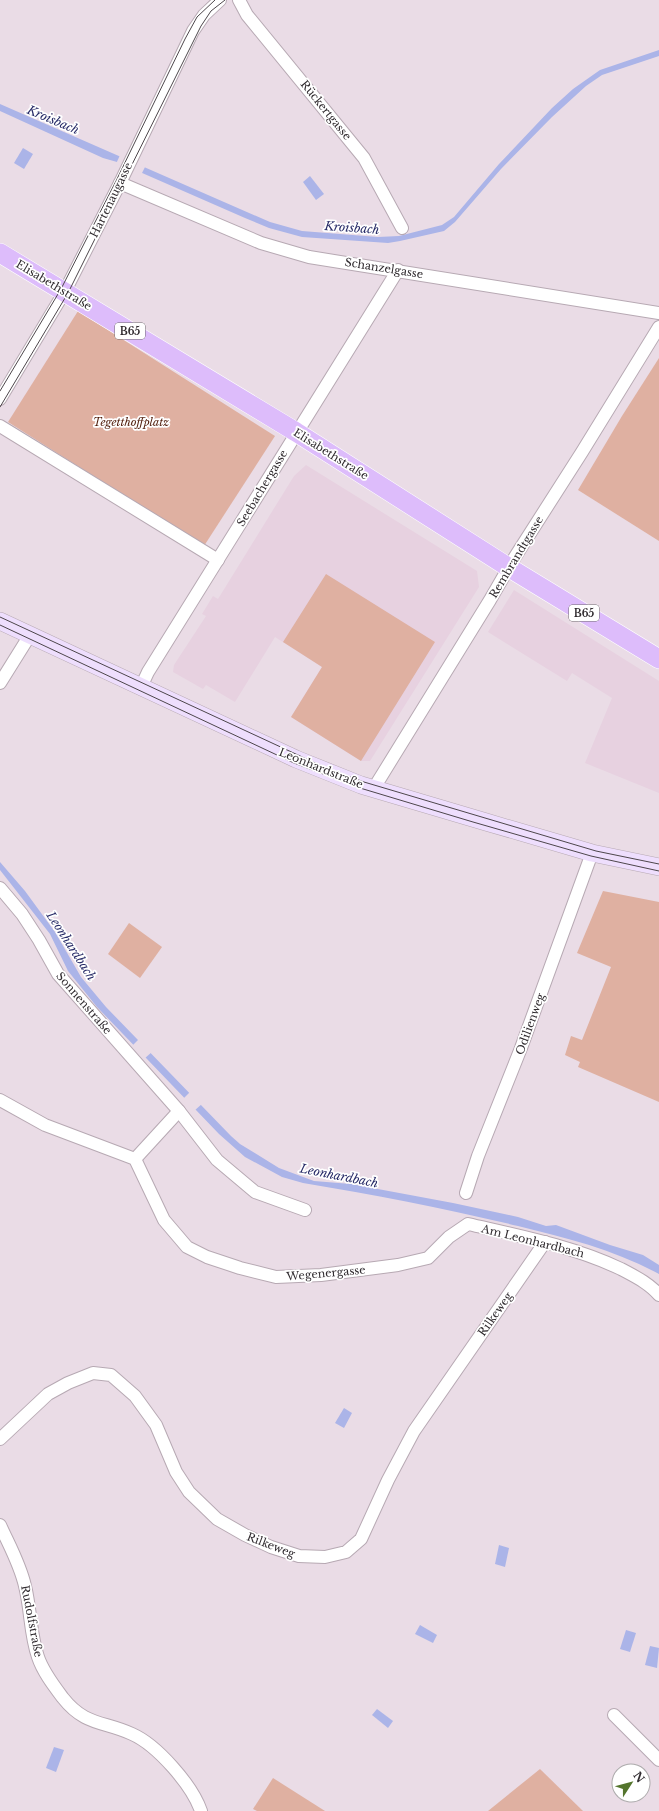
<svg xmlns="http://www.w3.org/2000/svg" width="659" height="1811" font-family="'Libre Baskerville',serif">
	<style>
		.built { fill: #e7d1e0 }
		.green { fill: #dfb0a1 }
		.water { fill: #abb4e8 }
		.pier { fill: #eadce6 }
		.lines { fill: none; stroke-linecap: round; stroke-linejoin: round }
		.street-casing { stroke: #b7a9b3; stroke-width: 14 }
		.secondary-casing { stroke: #b7a9b3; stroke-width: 18 }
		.primary-casing { stroke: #fff; stroke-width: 20 }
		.street { stroke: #fff; stroke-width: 12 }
		.secondary { stroke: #eedefd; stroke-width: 17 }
		.primary { stroke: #ddbcfb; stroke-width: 19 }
		.tram { stroke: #4d464b; stroke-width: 1 }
		.labels { text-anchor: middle; stroke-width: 3.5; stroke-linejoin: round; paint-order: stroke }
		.shield { fill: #fff; stroke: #6f6b6e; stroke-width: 1 }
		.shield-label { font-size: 10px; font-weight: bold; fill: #312c30 }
		.street-label { font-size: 11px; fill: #312c30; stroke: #fff }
		.park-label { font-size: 11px; font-style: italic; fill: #4e1a08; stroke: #fff }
		.water-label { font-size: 12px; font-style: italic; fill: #272b67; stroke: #fff }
	</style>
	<rect width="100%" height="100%" fill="#eadce6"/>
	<g class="built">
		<path d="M306 465 477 571 479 587 370 761H361L291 717 322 667 275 637 235 702 206 685 203 689 173 672 174 665 206 616 202 614 213 596 218 599 294 476Z"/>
		<path d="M514 590 659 681V793L585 763 612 698 572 673 567 681 488 632Z"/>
	</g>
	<g class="green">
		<path d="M78 311 275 436 204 546 8 422Z"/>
		<path d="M659 358V541L578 490 622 416Z"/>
		<path d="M326 574 435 642 361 761 291 717 322 667 283 642Z"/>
		<path d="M603 891 659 902V1102L578 1067 580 1062 565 1055 571 1036 582 1040 611 967 577 953Z"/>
		<path d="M129 923 162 947 140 978 108 954Z"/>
		<path d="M540 1769 583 1811H488Z"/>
		<path d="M273 1778 325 1811H257L253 1809Z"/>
	</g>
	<g class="water">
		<path d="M659 50V56L602 75 586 86 552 117 501 169 455 222 444 231 400 241 388 243 302 237 269 228 245 218 117 162 103 158 0 111V104L270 222 302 231 378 237 399 236 442 225 454 217 499 164 552 108 573 89 600 70Z"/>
		<path d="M23 148 33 154 24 169 14 163Z"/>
		<path d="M310 176 324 194 316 200 303 182Z"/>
		<path d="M0 862 25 891 55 932 81 977 106 1007 231 1136 240 1144 279 1168 314 1181 351 1184 453 1203 518 1217 546 1226 556 1225 610 1245 643 1255 659 1265V1274C615 1250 567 1238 518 1226 447 1209 376 1195 303 1183L282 1177 245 1157 219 1134 147 1059 97 1007 68 971 50 934 0 870Z"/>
		<path d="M344 1408 352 1413 344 1428 335 1423Z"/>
		<path d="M499 1545 509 1548 505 1567 495 1564Z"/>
		<path d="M420 1625 437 1635 433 1643 415 1634Z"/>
		<path d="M626 1630 636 1633 630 1652 620 1649Z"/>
		<path d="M650 1646 659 1648 657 1668 645 1665Z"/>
		<path d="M377 1709 393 1721 388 1728 372 1715Z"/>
		<path d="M54 1747 64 1750 56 1772 46 1768Z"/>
	</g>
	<g class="pier">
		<path d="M120 155 146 165 141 175 116 164Z"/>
		<path d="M140 1038 153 1051 144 1059 132 1046Z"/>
		<path d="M191 1091 203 1103 194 1111 183 1099Z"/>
	</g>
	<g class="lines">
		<defs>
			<g id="street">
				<path d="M239 0 247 15 364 158 402 228"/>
				<path d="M120 183 261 243 309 257 659 313"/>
				<path d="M0 399 65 291 120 183 193 31 204 15 220 0"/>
				<path d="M0 426 218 560"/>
				<path d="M0 683 30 635"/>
				<path d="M141 687 148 672 398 270"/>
				<path d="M374 788 490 600 513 560 582 452 659 327"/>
				<path d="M0 888 22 914 39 940 58 974 179 1111 217 1160 255 1192 305 1210"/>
				<path d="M0 1100 45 1125 135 1159 164 1220 187 1247 207 1257 240 1268 276 1277 321 1275 398 1265 428 1258 449 1237 468 1224C520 1236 572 1246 621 1269 634 1276 649 1283 659 1295"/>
				<path d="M135 1159 179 1111"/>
				<path d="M466 1193 478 1156 521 1048 592 853"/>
				<path d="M0 1439 48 1394 68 1383 93 1373 111 1375 135 1396 156 1425 176 1472 189 1492 217 1519 245 1535 271 1547 299 1556 325 1557 346 1552 361 1539 388 1480 414 1431 545 1242"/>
				<path d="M0 1525C9 1545 20 1564 25 1586 31 1610 30 1634 38 1657 43 1672 54 1686 63 1698 85 1726 104 1721 132 1734 157 1745 192 1785 201 1811"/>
				<path d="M614 1715 659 1760"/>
			</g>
			<path id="secondary" d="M0 621 296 759 361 785 486 822 592 853 659 867"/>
			<path id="primary" d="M0 253 296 432 508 567 659 659"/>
		</defs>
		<use href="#street" class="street-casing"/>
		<use href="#secondary" class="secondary-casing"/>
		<use href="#primary" class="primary-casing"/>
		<use href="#street" class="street"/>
		<use href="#secondary" class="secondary"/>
		<use href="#primary" class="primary"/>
		<g class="tram">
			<path d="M0 391 61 289 116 181 185 39 197 17 215 0"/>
			<path d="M0 407 68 293 201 26 211 11 225 0"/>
			<path d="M0 617 326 768 364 782 596 851 659 864"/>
			<path d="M0 625 294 763 360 788 473 822 591 856 659 871"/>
		</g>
	</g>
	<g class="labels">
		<g class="shield">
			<rect x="115" y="323" width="30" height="16" rx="3"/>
			<rect x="569" y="605" width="30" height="16" rx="3"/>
		</g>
		<g class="shield-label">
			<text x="130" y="335">B65</text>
			<text x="584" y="617">B65</text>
		</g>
		<g class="street-label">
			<text transform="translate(326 110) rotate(51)" y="4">Rückertgasse</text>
			<text transform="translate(111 200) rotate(-64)" y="4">Hartenaugasse</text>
			<text transform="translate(384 268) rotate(9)" y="4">Schanzelgasse</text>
			<text transform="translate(54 285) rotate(31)" y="4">Elisabethstraße</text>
			<text transform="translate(331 454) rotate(32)" y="4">Elisabethstraße</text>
			<text transform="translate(262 488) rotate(-59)" y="4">Seebachergasse</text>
			<text transform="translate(516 557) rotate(-59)" y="4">Rembrandtgasse</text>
			<text transform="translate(321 768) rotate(22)" y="4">Leonhardstraße</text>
			<text transform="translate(84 1003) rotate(49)" y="4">Sonnenstraße</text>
			<text transform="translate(530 1024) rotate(-70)" y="4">Odilienweg</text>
			<text transform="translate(533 1241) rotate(14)" y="4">Am Leonhardbach</text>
			<text transform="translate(326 1273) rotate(-5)" y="4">Wegenergasse</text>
			<text transform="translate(495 1314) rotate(-55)" y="4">Rilkeweg</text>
			<text transform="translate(271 1545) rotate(21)" y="4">Rilkeweg</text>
			<text transform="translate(32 1621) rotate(79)" y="4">Rudolfstraße</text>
		</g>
		<g class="park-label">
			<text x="131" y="426">Tegetthoffplatz</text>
		</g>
		<g class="water-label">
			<text transform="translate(53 120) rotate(23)" y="4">Kroisbach</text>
			<text transform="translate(352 228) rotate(4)" y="4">Kroisbach</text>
			<text transform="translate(71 946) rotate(57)" y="4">Leonhardbach</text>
			<text transform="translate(339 1176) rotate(11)" y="4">Leonhardbach</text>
		</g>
	</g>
	<g transform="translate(631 1783) rotate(54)"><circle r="19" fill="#ffffff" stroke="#adabac"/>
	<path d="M0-3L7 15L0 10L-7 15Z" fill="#54752d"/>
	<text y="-6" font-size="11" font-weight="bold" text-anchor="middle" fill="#312c30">N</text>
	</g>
</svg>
